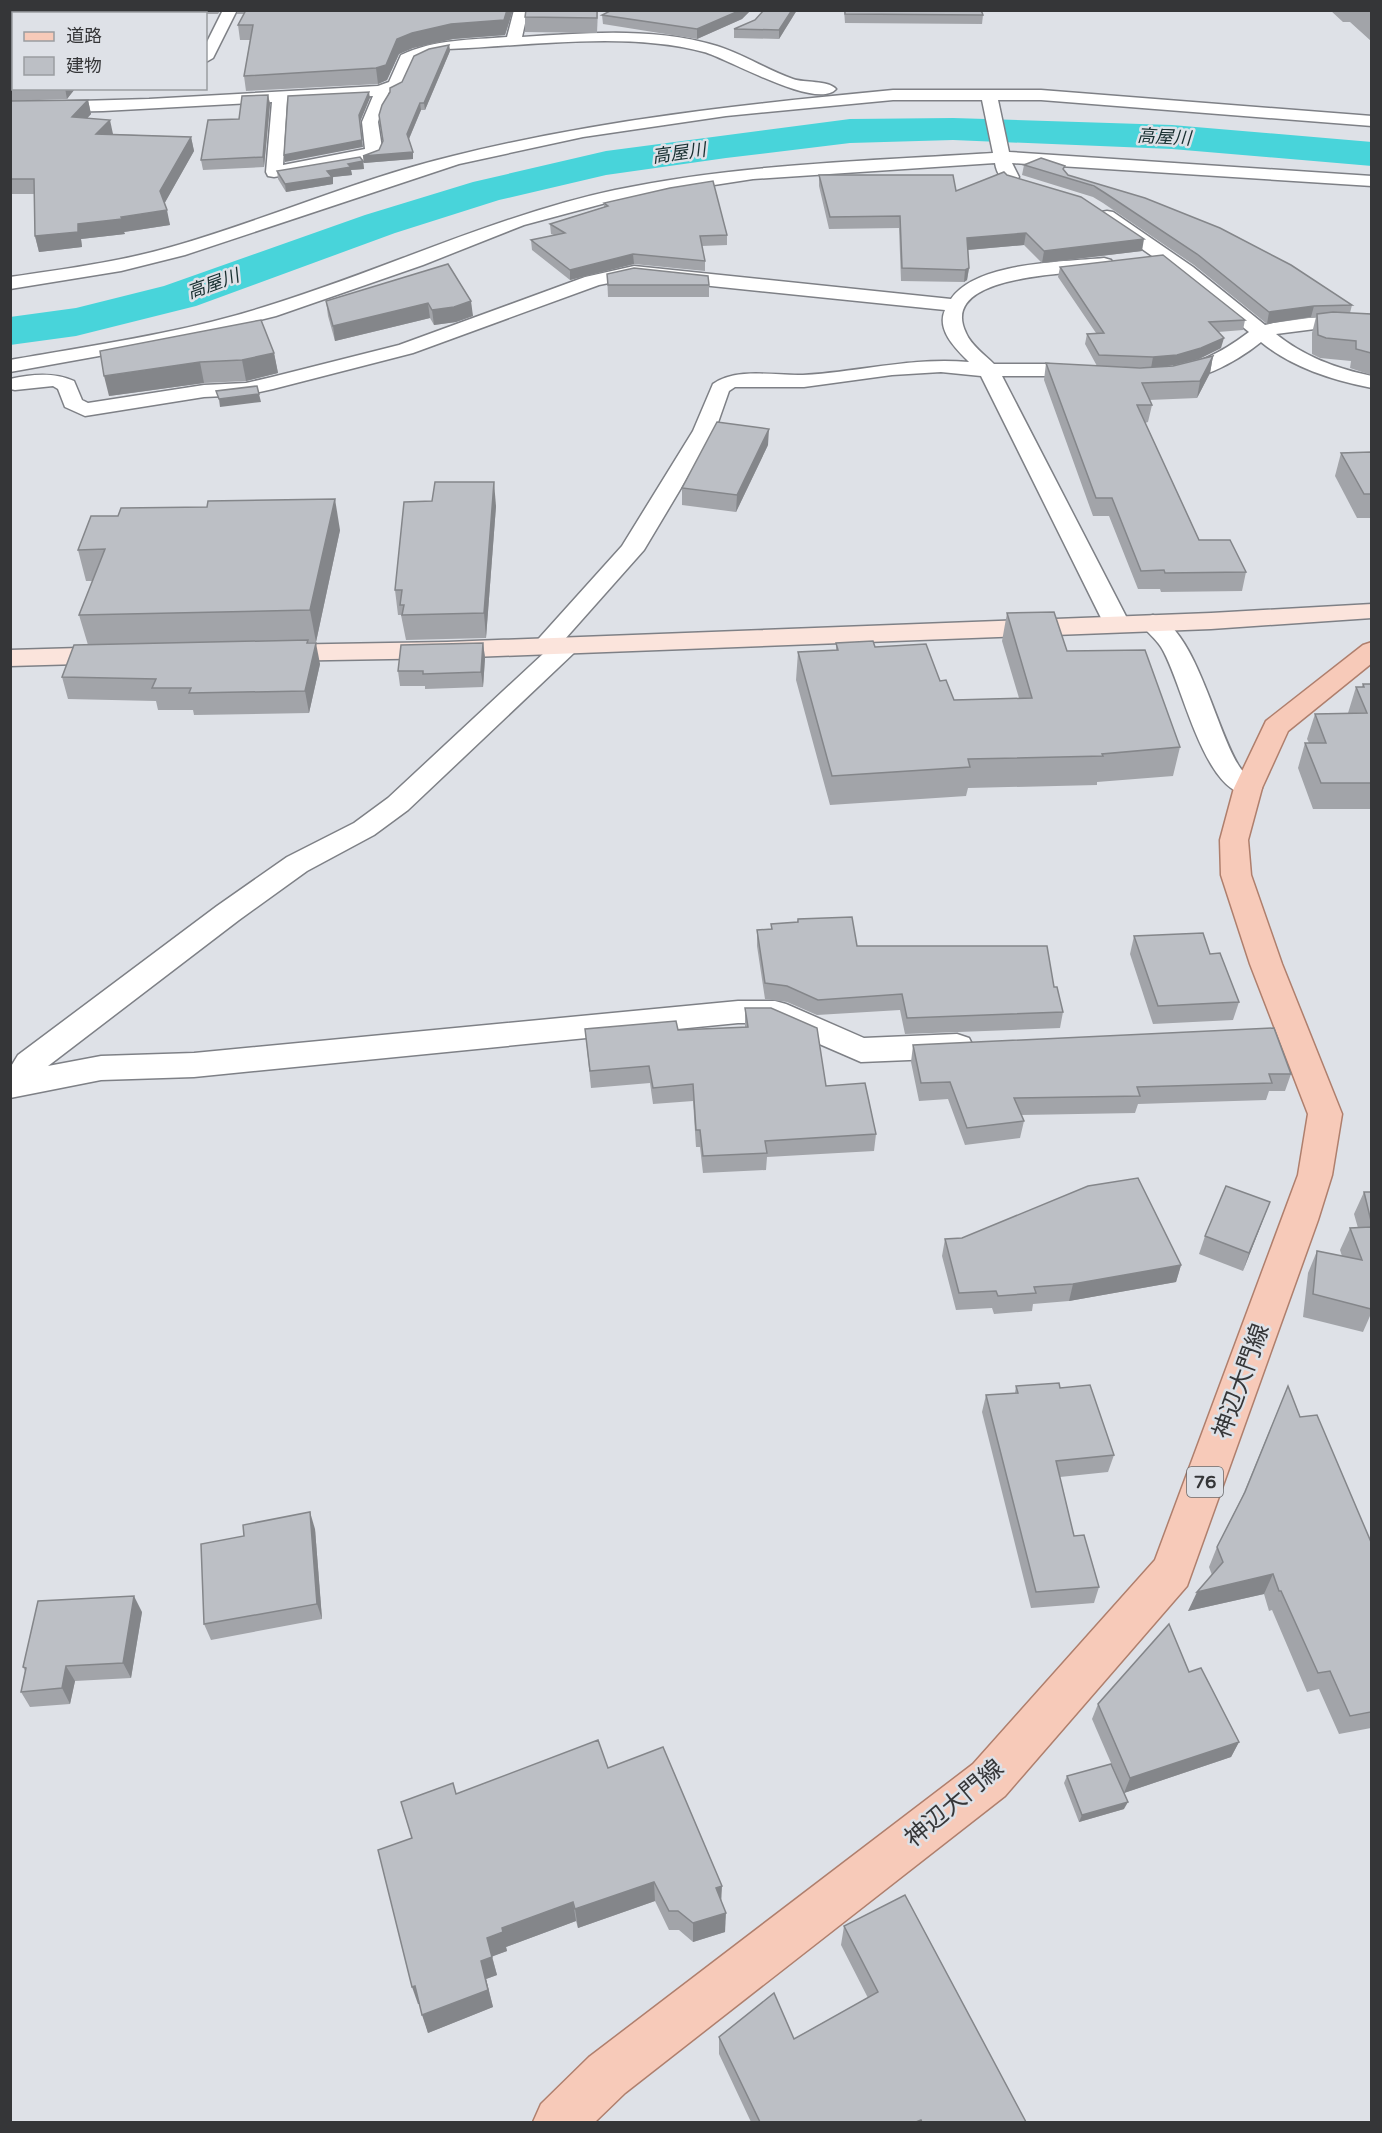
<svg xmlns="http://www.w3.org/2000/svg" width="1382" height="2133" font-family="'Varela Round','Noto Sans JP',sans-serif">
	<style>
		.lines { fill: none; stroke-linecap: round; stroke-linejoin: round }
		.river { fill: #48d4da; fill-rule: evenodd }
		.street-casing { stroke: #7e8086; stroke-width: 3 }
		.secondary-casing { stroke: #7e8086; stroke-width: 3 }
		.primary-casing { stroke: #af7f6d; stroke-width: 3 }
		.street { fill: #fff; fill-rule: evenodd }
		.secondary { fill: #fbe4dc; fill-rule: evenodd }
		.primary { fill: #f7cab9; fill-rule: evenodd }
		.wall { fill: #a2a4a9; fill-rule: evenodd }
		.shaded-wall { fill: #84868a }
		.building { fill: #bcbfc5; stroke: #84868a; stroke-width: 1.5 }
		.labels { text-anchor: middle; stroke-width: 5; stroke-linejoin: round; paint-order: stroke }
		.far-water-label { font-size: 18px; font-style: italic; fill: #182f30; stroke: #dee1e7 }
		.shield { fill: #dee1e7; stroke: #68696c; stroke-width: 1.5 }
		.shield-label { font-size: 18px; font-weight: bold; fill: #353638 }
		.near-street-label { font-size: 24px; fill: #353638; stroke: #dee1e7 }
	</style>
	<rect width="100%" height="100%" fill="#dee1e7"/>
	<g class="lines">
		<path class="river" d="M953 118 1172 125 1372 142V166L1172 149 953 140 850 143 726 158 606 175 499 200 395 233 196 306 76 336 10 345V317L76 308 164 286 365 215 473 182 606 151 850 119Z"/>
		<defs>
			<g id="street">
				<path d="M223 10H237L213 58 206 62V44Z"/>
				<path d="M514 10H528L522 37C585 33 655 27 717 46 743 54 767 70 793 79 804 83 828 80 836 89 817 111 727 58 704 52 627 31 527 46 448 49L429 53 413 61 401 88 388 93 389 98 381 111 378 122 382 148 378 156 364 161 274 177 268 176 266 172 272 102 103 111 10 113V103L149 99 378 86 389 82 401 55C435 39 470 40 507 37ZM373 96 362 122 365 149 283 165 287 101Z"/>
				<path d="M893 90H1041L1372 116V126L1041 100H998L1009 152 1372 176V186L1012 163 1019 177 1016 181C1003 184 997 175 995 163L753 179 617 200 524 225 423 265 276 316 160 345 10 372V360C95 345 182 333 264 307 382 271 494 216 615 190 738 164 867 161 993 153L982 100H893L726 116 583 137 459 164 185 255 121 271 10 289V277C64 269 119 262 171 247 266 220 357 179 453 156 597 120 745 104 893 90Z"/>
				<path d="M1107 211 1113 212 1193 267 1265 325C1300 315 1335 317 1372 320V332L1315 329 1276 334C1303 356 1337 369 1372 376V388C1332 380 1293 368 1261 342 1239 360 1191 388 1162 380L1159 376 1162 372C1200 362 1217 356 1249 332L1179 275 1101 220 1098 216 1101 212Z"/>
				<path d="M1104 258 1111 260 1113 264 1111 268C1082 275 936 271 966 333 971 345 985 355 994 364H1045L1091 368 1098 370 1101 374 1098 378 1091 380 1045 376H1002L1130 624 1126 629 1117 632 1108 629 1104 624 981 376 941 372 892 375 804 387H735L729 391 715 431 644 550 565 639 576 641 580 646 576 651 408 810 374 835 307 871 239 920 48 1066 101 1056 194 1053 738 1001H775L786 1004 864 1038 957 1034 969 1038 973 1046 969 1054 957 1058 861 1062 771 1023H738L194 1077 101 1080 10 1098V1068L18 1055 217 906 287 857 354 823 388 798 544 653 536 651 532 646 622 546 693 431 713 384C737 367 774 376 803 375 861 372 909 357 969 362 956 349 936 330 945 310L634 278 599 285 413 353 273 389 246 395 204 397 85 416 65 407 58 389 53 386 15 390 10 389V379C32 374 54 372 74 381L82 400 88 403 204 385 246 383 272 377 399 345 585 277 634 266 951 299C976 262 1063 262 1104 258Z"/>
				<path d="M1153 615C1195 626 1216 731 1239 766 1244 775 1256 779 1262 788L1258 794C1205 807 1183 681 1161 647 1156 639 1147 632 1140 623L1144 618Z"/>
			</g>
			<g id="secondary">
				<path d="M1372 604V618L1211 629 447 658 273 661 264 658 260 653 264 648 273 645 447 642 1211 613Z"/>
				<path d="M114 647 123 650 127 655 123 660 114 663 10 666V650Z"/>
			</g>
			<path id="primary" d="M1372 642V663L1288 731 1262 788 1248 840 1251 875 1282 964 1342 1114 1332 1175 1318 1220 1187 1586 1005 1796 625 2093 595 2122H533L541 2104 589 2057 973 1764 1155 1560 1298 1175 1308 1114 1250 964 1221 875 1220 840 1234 788 1266 721 1363 645Z"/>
		</defs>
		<use href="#street" class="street-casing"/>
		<use href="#secondary" class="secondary-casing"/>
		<use href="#primary" class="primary-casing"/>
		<use href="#street" class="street"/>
		<use href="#secondary" class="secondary"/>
		<use href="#primary" class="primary"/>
	</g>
	<g class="wall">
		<path d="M10 10H64L62 14H14V88H75L67 99 10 101Z"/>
		<path d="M174 10H221L218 14H174Z"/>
		<path d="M237 10H513L505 35 453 39 413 48 399 54 387 80 378 84 246 91 244 76 250 40H240L238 25 244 14H237Z"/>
		<path d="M526 10H598L597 33 525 32V17Z"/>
		<path d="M612 10H751L742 19 697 39 603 24 602 15Z"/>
		<path d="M797 10 779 39 734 38V29L755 20Z"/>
		<path d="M844 10H981L983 15 982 24 845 23Z"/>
		<path d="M1330 10H1371V41L1350 22H1343Z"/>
		<path d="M449 45 450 51 425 110H421L409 139 413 152V159L364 163 363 156 379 150 383 141Z"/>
		<path d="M268 95 270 104 264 167 203 170 201 160 239 119Z"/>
		<path d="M88 100 91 114 87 118 113 134 191 137 194 151 164 204 170 225 124 232 125 234 81 239 82 247 39 252 35 236V194H10V101Z"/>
		<path d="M363 161 364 169 351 170 352 175 333 177V184L286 192 278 179 277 171Z"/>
		<path d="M1024 165 1064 170 1068 175 1352 305 1350 313 1371 314V375L1350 368 1351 361 1320 358 1312 354V333L1316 317 1267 324 1194 265 1103 203 1093 197 1022 175Z"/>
		<path d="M819 175 956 191 1007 175 1142 251 1042 263 1024 245 968 250 969 268 967 280 964 282 901 281 899 228 829 229 819 186Z"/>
		<path d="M604 203 727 235V245L702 246 705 261V271L634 264 570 280 532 250 531 240 554 235 551 234 550 224 604 207Z"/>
		<path d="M448 264 473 316 456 322 434 325 430 318 335 341 328 316 326 301Z"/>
		<path d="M1060 267 1245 320 1243 330 1218 332 1221 348 1199 359 1175 365 1163 367 1173 366 1213 356 1210 373 1197 398 1149 400 1152 405 1148 422 1145 423 1199 540 1246 572 1242 591 1161 592 1160 589H1138L1109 516H1093L1044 380 1046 363 1097 366 1085 344 1087 334 1096 333 1058 277ZM1105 366 1146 368H1140Z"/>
		<path d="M607 274 709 285V297H608Z"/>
		<path d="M261 320 274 353 278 373 246 381 204 383 109 396Z"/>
		<path d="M768 445 736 512 682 505V488Z"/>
		<path d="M1371 452V518H1357L1335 476 1341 453Z"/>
		<path d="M496 506 486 638 406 640 401 615H398L395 590Z"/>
		<path d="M340 530 316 642H308L320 664 309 713 194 715 193 710H158L156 701 68 699 62 677 88 645 79 615 93 581H86L78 550Z"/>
		<path d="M1007 613 1067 651 1180 747 1173 776 1097 782V785L968 788 966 796 830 805 796 680 798 652 836 650V643L875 647 940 681 954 700 1019 698 1002 641Z"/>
		<path d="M483 643 485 658 483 687 425 689V686H400L398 671Z"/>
		<path d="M1363 684H1371V809H1313L1298 768 1305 743H1309L1307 739 1315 714 1348 713 1356 687H1362Z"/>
		<path d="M798 919 857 946 1054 987 1063 1012 1060 1028 905 1034 900 1010 817 1015 787 1002 765 999 757 946V930L771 929V924L797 922Z"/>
		<path d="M1134 936 1210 954 1239 1002 1233 1020 1153 1024 1130 954Z"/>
		<path d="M745 1008 876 1134 874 1151 767 1157 766 1170 703 1173 700 1147H696L693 1101 653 1104 650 1083 591 1088 585 1029 678 1030 745 1027Z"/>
		<path d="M913 1045 1291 1074 1285 1091H1269L1266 1100 1138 1104 1135 1113 1021 1115 1024 1121 1020 1138 965 1145 948 1099 919 1101 911 1062Z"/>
		<path d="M1364 1192H1371V1316H1370L1363 1332 1303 1317 1308 1273 1317 1251 1342 1256 1340 1250 1350 1228H1358L1354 1214Z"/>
		<path d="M1263 1220 1243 1271 1199 1254 1205 1236Z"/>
		<path d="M945 1239 1181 1265 1176 1282 1069 1301 1033 1304 1032 1311 994 1314 992 1308 956 1310 942 1256Z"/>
		<path d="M1016 1386 1060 1388 1114 1455 1108 1472 1060 1477 1074 1536 1099 1587 1094 1603 1031 1608 982 1412 986 1395 1015 1393Z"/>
		<path d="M1288 1386 1300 1417 1371 1542V1728L1339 1734 1319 1689 1307 1692 1272 1610 1269 1611 1264 1594 1188 1611 1212 1575 1209 1567 1217 1547 1242 1497Z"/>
		<path d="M315 1529 322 1619 211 1640 204 1624 244 1536Z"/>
		<path d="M142 1612 131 1678 75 1681 70 1704 30 1707 21 1692 25 1671 23 1667Z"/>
		<path d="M1189 1672 1239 1742 1231 1757 1124 1793 1092 1719 1098 1704Z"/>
		<path d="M608 1768 721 1902 725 1932 693 1942 679 1930H669L655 1901 578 1928 576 1921 506 1947 507 1951 492 1956 497 1975 486 1979 493 2007 428 2033 420 2004H418L412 1838 456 1794Z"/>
		<path d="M1067 1776 1124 1809 1079 1822 1064 1783Z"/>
		<path d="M844 1926 1026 2122H751L719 2054V2037L794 2039 868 1998 841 1945Z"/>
	</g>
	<g class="shaded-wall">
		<path d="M54 10H64L62 14H55Z"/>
		<path d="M507 10H513L505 35 453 39 413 48 399 54 387 80 378 84 376 68 397 39 412 33Z"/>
		<path d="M741 10H751L742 19 697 39V29Z"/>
		<path d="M792 10H797L779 39V30Z"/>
		<path d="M449 45 450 51 425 110 424 103Z"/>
		<path d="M14 64V83L10 87V68Z"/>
		<path d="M65 88 75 89 67 99Z"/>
		<path d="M369 92 370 98 360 122 363 147 285 162 284 155 359 115Z"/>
		<path d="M268 95 270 104 264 167 263 157Z"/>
		<path d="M88 100 91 114 75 132 72 117Z"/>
		<path d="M420 103 421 110 408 141 407 134Z"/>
		<path d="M110 120 113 134H96Z"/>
		<path d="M191 137 194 151 163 206 160 191Z"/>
		<path d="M413 152V159L364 163 363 156Z"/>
		<path d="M363 161 364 169 351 170 352 175 333 177V184L286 192 285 184 348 164Z"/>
		<path d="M167 210 170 225 124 232 125 234 81 239 82 247 39 252 35 236 78 224Z"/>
		<path d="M1026 233 1024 245 966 250 967 238Z"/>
		<path d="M1144 239 1142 251 1042 263 1044 251Z"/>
		<path d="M633 254 634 264 570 280V270Z"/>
		<path d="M969 268 967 280 964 282 965 270Z"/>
		<path d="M471 301 473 316 456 322 434 325 432 310Z"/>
		<path d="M428 303 430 318 335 341 333 326Z"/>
		<path d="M1314 306 1311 317 1267 324 1269 312Z"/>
		<path d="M1224 338 1221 348 1199 359 1175 365 1151 368 1153 357Z"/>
		<path d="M274 353 278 373 246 381 242 360Z"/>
		<path d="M1213 356 1210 373 1197 398 1200 381Z"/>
		<path d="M200 362 204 383 109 396 104 376Z"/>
		<path d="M259 394 261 402 220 407 219 399Z"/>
		<path d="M769 429 768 445 736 512 737 495Z"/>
		<path d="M494 482 496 506 486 638 484 613Z"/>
		<path d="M335 499 340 530 316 642 310 610Z"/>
		<path d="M316 643 320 664 309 713 305 691Z"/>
		<path d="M483 643 485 658 483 687 481 672Z"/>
		<path d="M1270 1202 1263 1220 1243 1271 1249 1253Z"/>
		<path d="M1181 1265 1176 1282 1069 1301 1073 1284Z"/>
		<path d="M310 1512 315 1529 322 1619 317 1604Z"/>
		<path d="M1273 1574 1264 1594 1188 1611 1197 1592Z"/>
		<path d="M134 1596 142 1612 131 1678 123 1663Z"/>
		<path d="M66 1666 75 1681 70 1704 62 1688Z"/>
		<path d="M1239 1742 1231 1757 1124 1793 1130 1778Z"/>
		<path d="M1128 1802 1124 1809 1079 1822 1082 1815Z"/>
		<path d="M654 1882 655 1901 578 1928 575 1909Z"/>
		<path d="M722 1886 721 1905 716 1888Z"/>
		<path d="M573 1902 576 1921 506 1947 507 1951 491 1957 487 1938 502 1928Z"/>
		<path d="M726 1913 725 1932 693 1942V1923Z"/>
		<path d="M492 1957 497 1975 486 1979 493 2007 428 2033 422 2015 481 1961Z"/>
		<path d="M415 1986 421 2004H418L412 1987Z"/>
	</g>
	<g class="building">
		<path d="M10 10H47L45 14H14V64L10 68Z"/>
		<path d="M246 10H507L504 20 451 24 412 33 397 39 386 65 376 68 244 76 253 25H238Z"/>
		<path d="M526 10H597V18L525 17Z"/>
		<path d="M612 10H741L697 29 602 15Z"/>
		<path d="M764 10H792L779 30 734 29 755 20Z"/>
		<path d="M845 10H981L983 15 845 14Z"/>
		<path d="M449 45 424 103H420L407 134 413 152 363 156 379 150 383 141 379 115 382 105 390 92V88L402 82 414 56 429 49Z"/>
		<rect x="10" y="75" width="4" height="12"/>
		<path d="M369 92 359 115 362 140 284 155 288 96Z"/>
		<path d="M268 95 263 157 201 160 208 120 239 119 242 96Z"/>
		<path d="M88 100 72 117 110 120 96 134 191 137 160 191 167 210 121 217 122 219 78 224V232L35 236 34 179H10V101Z"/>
		<path d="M360 157 363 161 348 164 351 167 327 171 332 177 285 184 277 171Z"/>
		<path d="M1041 158 1065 166 1063 169 1068 175 1145 198 1220 228 1291 265 1352 305 1314 306 1269 312 1197 254 1105 193 1094 186 1024 165Z"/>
		<path d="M1004 172 1007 175 1081 197 1144 239 1044 251 1026 233 967 238 969 268 965 270 902 268 900 216 830 217 819 175H953L956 191Z"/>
		<path d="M713 181 727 235 700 236 705 261 633 254 570 270 531 240 565 233 550 224 608 206 604 203 670 188Z"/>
		<path d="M1163 255 1245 320 1209 322 1224 338 1201 348 1177 355 1153 357 1099 355 1087 334 1104 333 1060 267Z"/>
		<path d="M448 264 471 301 454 307 432 310 428 303 333 326 326 301Z"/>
		<path d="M634 268 708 276 709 285H608L607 274Z"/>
		<path d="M1333 312 1371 314V353L1356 349V341L1326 338 1318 335 1317 314Z"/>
		<path d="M261 320 274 353 242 360 200 362 104 376 100 351Z"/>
		<path d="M1213 356 1200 381 1142 383 1152 405H1137L1199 540H1230L1246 572 1165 573 1164 570 1141 571 1112 498H1096L1046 363 1140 368 1173 366Z"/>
		<path d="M257 386 259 394 219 399 216 391Z"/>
		<path d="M717 422 769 429 737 495 682 488Z"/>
		<path d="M1371 452V494H1364L1341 453Z"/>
		<path d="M435 482H494L484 613 402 615 404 605H400L402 590H395L404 502 432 501Z"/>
		<path d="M335 499 310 610 79 615 105 549 78 550 91 516H118L121 508 207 507 208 501Z"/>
		<path d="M1054 612 1067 651 1145 650 1180 747 1102 754 1103 756 968 759 970 767 832 776 798 652 838 650 836 643 873 641 875 647 926 644 940 681 946 680 954 700 1032 698 1007 613Z"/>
		<path d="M308 640 307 643H316L305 691 189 693 191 688H152L156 679 62 677 74 645Z"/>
		<path d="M483 643 481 672 423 674V671H398L401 645Z"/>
		<path d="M1363 684H1371V783H1321L1305 743H1326L1315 714 1367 713 1356 687H1364Z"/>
		<path d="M852 917 857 946H1047L1054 987H1057L1063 1012 907 1018 902 994 818 1000 787 986 765 983 757 930 772 929 771 924 798 922V919Z"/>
		<path d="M1203 933 1210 954 1220 953 1239 1002 1158 1006 1134 936Z"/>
		<path d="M745 1008H771L817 1028 826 1086 865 1083 876 1134 765 1141 767 1153 703 1156 700 1130H696L693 1084 653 1088 649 1066 590 1071 585 1029 676 1021 678 1030 748 1027Z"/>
		<path d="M1274 1028 1291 1074H1269L1272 1083 1137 1087 1140 1096 1014 1098 1024 1121 967 1128 950 1082 921 1083 913 1045Z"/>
		<path d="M1138 1178 1181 1265 1073 1284 1034 1287 1036 1293 998 1296 996 1291 959 1293 945 1239 962 1238 1088 1186Z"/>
		<path d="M1226 1186 1270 1202 1249 1253 1205 1236Z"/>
		<path d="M1364 1192H1371V1221Z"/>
		<path d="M1371 1227V1309L1313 1294 1317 1251 1362 1260 1350 1228Z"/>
		<path d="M1059 1383 1060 1388 1090 1385 1114 1455 1056 1461 1074 1536 1084 1535 1099 1587 1036 1592 986 1395 1018 1393 1016 1386Z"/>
		<path d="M1288 1386 1300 1417 1317 1415 1371 1542V1712L1350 1716 1330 1671 1318 1673 1281 1591H1279L1273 1574 1197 1592 1223 1562 1217 1547 1245 1492Z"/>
		<path d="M310 1512 317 1604 204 1624 201 1544 244 1536 243 1525Z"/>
		<path d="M134 1596 123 1663 66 1666 62 1688 21 1692 26 1668 23 1667 38 1601Z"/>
		<path d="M1169 1624 1189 1672 1201 1668 1239 1742 1130 1778 1098 1704Z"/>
		<path d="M598 1740 608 1768 663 1747 722 1886 716 1888 726 1913 693 1923 678 1911H669L654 1882 575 1909 573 1902 502 1928 503 1932 487 1938 492 1957 481 1961 488 1990 422 2015 415 1986 412 1987 378 1850 412 1838 401 1802 453 1783 456 1794Z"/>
		<path d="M1111 1764 1128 1802 1082 1815 1067 1776Z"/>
		<path d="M905 1895 1026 2122H922L921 2120 916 2122H760L719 2037 774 1993 794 2039 878 1992 844 1926Z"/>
	</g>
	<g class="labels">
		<g class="far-water-label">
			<text transform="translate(1164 137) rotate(3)" y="6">高屋川</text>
			<text transform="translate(679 153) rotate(-8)" y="6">高屋川</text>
			<text transform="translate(213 284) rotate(-20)" y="6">高屋川</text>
		</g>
		<rect class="shield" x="1187" y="1467" width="36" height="30" rx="4.5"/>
		<g class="shield-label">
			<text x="1205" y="1488">76</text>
		</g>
		<g class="near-street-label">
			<text transform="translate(1241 1381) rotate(-70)" y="8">神辺大門線</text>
			<text transform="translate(954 1803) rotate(-40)" y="8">神辺大門線</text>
		</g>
	</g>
	<rect width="1382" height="2133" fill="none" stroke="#353638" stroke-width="24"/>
	<rect x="12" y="12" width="195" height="78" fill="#dee1e7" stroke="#9a9da1" stroke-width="1.5"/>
	<rect x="24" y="32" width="30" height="9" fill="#f7cab9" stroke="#9a9da1" stroke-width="1.5"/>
	<text x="66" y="42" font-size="18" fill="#353638">道路</text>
	<rect x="24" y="57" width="30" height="18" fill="#bcbfc5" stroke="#9a9da1" stroke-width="1.5"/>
	<text x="66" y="72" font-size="18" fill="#353638">建物</text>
</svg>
